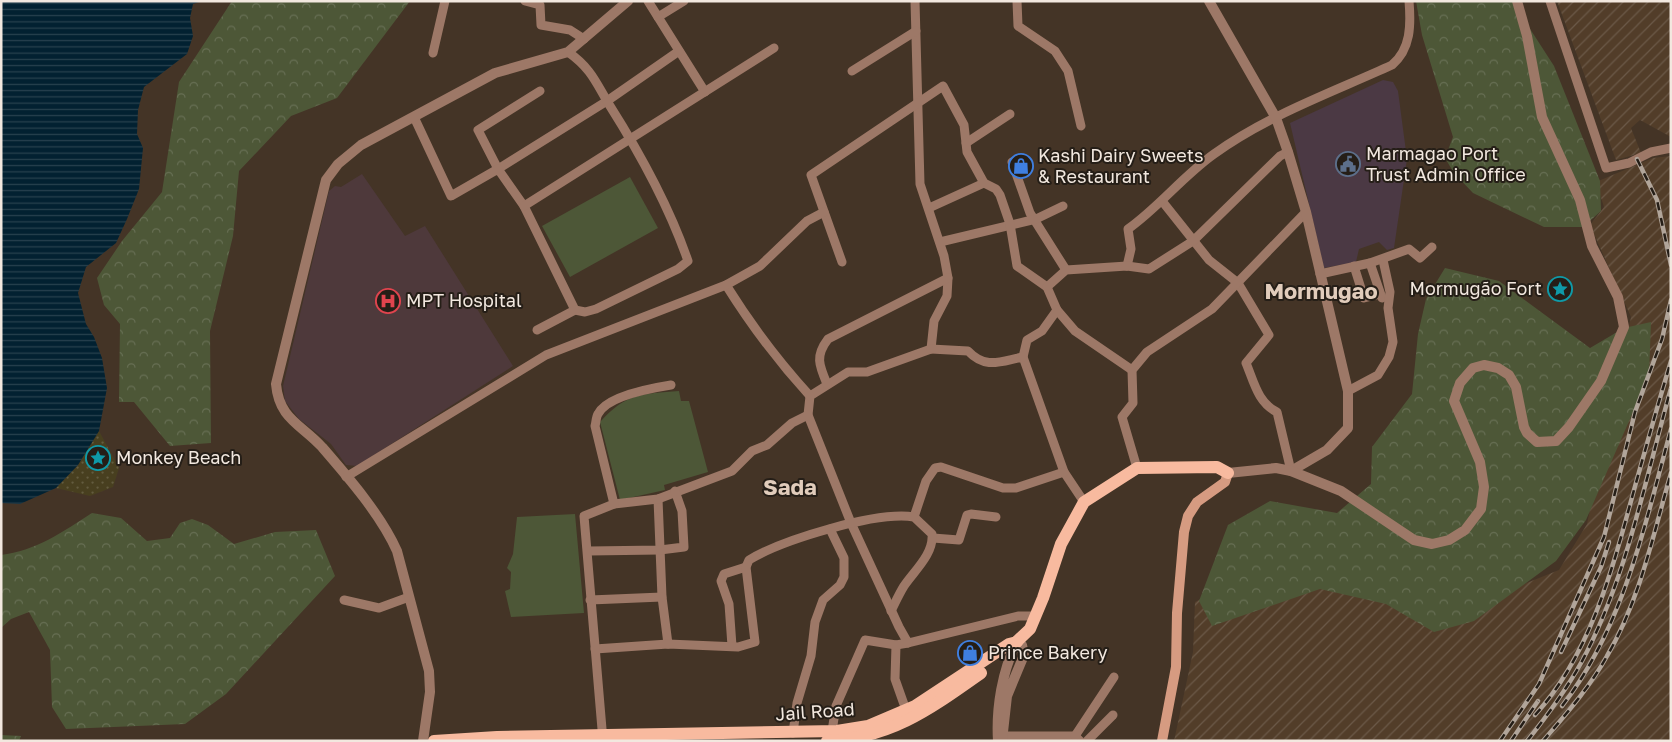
<svg xmlns="http://www.w3.org/2000/svg" width="1672" height="742" font-family="'Golos Text',sans-serif">
	<style>
		.commercial { fill: #4b3944 }
		.industrial { fill: url(#industrial-furrows) }
		.medical { fill: #4e393b }
		.green { fill: #4d5737 }
		.forest { fill: url(#forest-crowns) }
		.sand { fill: url(#sand-dots) }
		.water { fill: url(#water-rules) }
		.lines { fill: none; stroke-linecap: round; stroke-linejoin: round }
		.minor { stroke: #9d7867; stroke-width: 9 }
		.tertiary { stroke: #9d7867; stroke-width: 10 }
		.secondary { stroke: #d69b81; stroke-width: 10 }
		.primary { stroke: #f8ba9f; stroke-width: 12 }
		.rail-casing { stroke: #b1a59a; stroke-width: 4.5 }
		.rail { stroke: #251e17; stroke-width: 2.5; stroke-dasharray: 8; stroke-linecap: butt }
		.labels { text-anchor: middle; stroke-width: 4; stroke-linejoin: round; paint-order: stroke }
		.poi-label { font-size: 18px; fill: #f2e8df; stroke: #251e17; text-anchor: start }
		.street-label { font-size: 18px; fill: #f2e8df; stroke: #251e17 }
		.district-label { font-size: 22px; font-weight: bold; fill: #e1ccbb; stroke: #251e17 }
	</style>
	<defs>
		<pattern id="industrial-furrows" width="10" height="10" patternUnits="userSpaceOnUse" patternTransform="scale(1.25)"><rect width="10" height="10" fill="#523d29"/><path d="M-1 1l2-2M0 10L10 0M9 11l2-2" fill="none" stroke="#6b5948"/></pattern>
		<pattern id="forest-crowns" width="20" height="18" patternUnits="userSpaceOnUse" patternTransform="scale(1.25)"><rect width="20" height="18" fill="#4d5737"/><path d="M2 6a3 3 0 1 1 6 0M12 15a3 3 0 1 1 6 0" fill="none" stroke="#676f54"/></pattern>
		<pattern id="sand-dots" width="8" height="8" patternUnits="userSpaceOnUse" patternTransform="scale(1.25)"><rect width="8" height="8" fill="#483f1f"/><path d="M2 2h.1M6 6h.1" fill="none" stroke="#635b3f" stroke-width="1.8" stroke-linecap="round"/></pattern>
		<pattern id="water-rules" width="6" height="5" patternUnits="userSpaceOnUse" patternTransform="scale(1.25)"><rect width="6" height="5" fill="#022131"/><path d="M0 2.5h6" fill="none" stroke="#27414e"/></pattern>
	</defs>
	<rect width="100%" height="100%" fill="#443426"/>
	<path class="commercial" d="M1383 80 1393 82 1398 91 1407 159 1394 248 1387 250 1379 242 1359 249 1356 262 1324 268 1290 123Z"/>
	<g class="industrial">
		<path d="M1557 1H1671V137L1640 120 1631 128 1641 153 1616 160Z"/>
		<path d="M1671 156V741H1174L1193 652 1195 602 1275 558 1497 595 1559 570 1587 524 1631 317 1590 225 1604 207 1596 182 1653 158Z"/>
	</g>
	<path class="medical" d="M362 174 405 236 425 226 513 366 357 466 346 465 331 444 299 419 285 401 283 386 329 191 335 186 341 187Z"/>
	<g class="green">
		<path d="M630 177 658 228 570 277 542 226Z"/>
		<path d="M679 391 681 401H689L708 472 664 485 665 490 620 500 600 422C626 393 642 394 679 391Z"/>
		<path d="M575 514 584 613 511 617 505 591 510 589 511 572 507 568 513 554 517 517Z"/>
	</g>
	<g class="forest">
		<path d="M232 1H410L337 98 291 116 239 171 233 236 210 331 211 443 170 446 134 402H119L120 324 104 305 97 278 122 241 162 192 179 82Z"/>
		<path d="M1416 1H1512L1554 66 1600 181 1601 211 1583 227H1544L1473 193 1454 173 1445 158 1453 137 1422 35Z"/>
		<path d="M1445 268 1499 281 1590 348 1624 328 1651 322 1649 375 1586 520 1556 561 1474 621 1434 632 1386 604 1320 589 1212 626 1199 601 1228 525 1270 501 1337 513 1371 484 1372 447 1412 394 1418 334 1426 299Z"/>
		<path d="M92 513 121 518 147 541 170 538 180 523 192 519 208 525 234 544 275 532 316 530 335 576 226 694 185 724 66 729 52 707 50 650 29 612 11 619 1 628V555C35 551 63 532 92 513Z"/>
		<path d="M1 735 21 736 19 741H1Z"/>
	</g>
	<path class="sand" d="M99 431 119 468 113 487 90 496 56 488 78 465Z"/>
	<path class="water" d="M1 1H202L193 4 190 18 193 36 187 54 144 87 138 110 137 134 143 148 139 189 127 219 116 243 86 267 78 293 86 324 94 337 102 358 107 388 99 431 78 465 56 488 20 504 1 503Z"/>
	<g class="lines">
		<g class="minor">
			<path d="M525 1 540 5 541 25 570 30 584 39"/>
			<path d="M648 1 658 17 684 1"/>
			<path d="M915 1 920 184 944 256 948 278 947 296 934 321 931 349 867 372H848L810 396 808 415 851 523 899 627 908 643 1018 616H1036"/>
			<path d="M1017 1 1018 26 1055 51 1068 71 1081 126"/>
			<path d="M1550 1 1606 168 1629 163 1651 152 1671 148"/>
			<path d="M658 17 705 92"/>
			<path d="M433 53 445 1"/>
			<path d="M852 71 916 31"/>
			<path d="M540 91 478 130 498 169 607 101 679 51"/>
			<path d="M414 117 451 196 498 169 524 206 575 310 585 312 596 309 678 269 688 261C669 206 641 155 610 106 596 83 592 69 568 52"/>
			<path d="M966 143 1010 114"/>
			<path d="M1012 162 1030 213 1066 270"/>
			<path d="M1162 201 1209 260 1238 283 1269 335 1246 363C1254 382 1258 403 1277 412L1291 471"/>
			<path d="M524 206 774 48"/>
			<path d="M929 208 984 183"/>
			<path d="M940 242 1036 219 1063 206"/>
			<path d="M842 262 811 175 943 86 964 125 967 152 984 183 996 189 1000 195 1010 224 1017 266 1047 287 1057 310 1075 331 1132 370"/>
			<path d="M1370 263 1382 298"/>
			<path d="M1127 266 1131 249 1128 229C1159 207 1183 176 1214 154 1268 115 1333 92 1392 65 1411 49 1411 25 1409 1"/>
			<path d="M1354 266 1364 298 1380 294"/>
			<path d="M1320 274 1370 263 1409 249 1420 258 1432 247"/>
			<path d="M726 285C751 325 778 361 810 396"/>
			<path d="M1047 287 1066 270 1127 266 1149 269 1193 241 1280 156 1288 152"/>
			<path d="M537 330 575 310"/>
			<path d="M931 349 968 351C986 370 1001 361 1023 357L1064 472 1084 502"/>
			<path d="M1023 357 1027 340 1042 331 1057 310"/>
			<path d="M827 384C819 365 815 356 828 339L948 278"/>
			<path d="M1348 391 1378 375 1389 357 1393 342 1388 308 1390 292 1383 260"/>
			<path d="M1137 468 1122 417 1133 403 1132 370 1147 352 1212 309 1306 212"/>
			<path d="M346 477 546 355 726 285 760 266 807 221 824 212"/>
			<path d="M658 499 662 597 668 644"/>
			<path d="M614 504 658 499 732 471 752 451 767 445 792 423 808 415"/>
			<path d="M914 517 926 481 935 468 941 467 1003 488H1016L1064 472"/>
			<path d="M933 538 959 540 967 515 971 514 996 517"/>
			<path d="M589 551 660 550 684 547 682 511 675 491"/>
			<path d="M344 600 379 608 409 597"/>
			<path d="M590 600 662 597"/>
			<path d="M896 645 895 679 906 710"/>
			<path d="M732 646 729 604 721 581 724 574 746 567"/>
			<path d="M595 649 668 644 738 647 755 642 746 567 749 560C782 540 876 511 914 517L932 534C934 554 914 571 904 586 899 594 895 603 891 611"/>
			<path d="M832 731 836 706 865 640 896 645 908 643"/>
			<path d="M793 733 797 703 811 656 815 622 823 600 840 585 844 577V558L830 529"/>
			<path d="M998 736H1075L1080 741"/>
			<path d="M1075 736 1114 677"/>
			<path d="M603 741 584 516 614 504 595 426C596 423 596 417 598 414 607 396 652 388 671 385"/>
			<path d="M1087 741 1113 715"/>
		</g>
		<g class="tertiary">
			<path d="M1209 1 1276 118 1288 152 1306 212 1348 391V428L1327 450 1291 471"/>
			<path d="M1228 473 1276 468 1291 471 1341 491 1414 540 1432 544 1449 540 1465 530 1481 509 1484 487 1480 462 1454 401 1460 383 1473 368 1484 365 1498 368 1509 375 1516 387 1524 427 1527 433 1537 442 1556 441 1569 427 1601 381 1624 327 1618 297 1592 246 1580 200 1542 117 1527 36 1517 1"/>
			<path d="M423 741 430 692 429 671 397 551C381 515 348 477 322 447 301 424 279 419 276 384L326 180 338 164 361 145 495 73 568 52 628 1"/>
			<path d="M998 741C996 709 1002 670 1017 642L1022 645 1024 655 1007 696 1002 741"/>
		</g>
		<path class="secondary" d="M1162 741 1176 667 1177 613 1184 532 1188 516 1197 502 1225 482 1228 473"/>
		<g class="primary">
			<path d="M1011 647 1030 629 1043 598 1061 544 1084 502 1137 468 1217 467 1228 473"/>
			<path d="M434 741 497 737 837 731 868 726 915 706 1009 644 1017 642"/>
			<path d="M827 741C891 738 930 709 981 673"/>
		</g>
		<defs>
			<g id="rail">
				<path d="M1637 159 1657 200 1671 265"/>
				<path d="M1561 652 1601 567 1609 542"/>
				<path d="M1562 706C1624 626 1645 524 1671 429"/>
				<path d="M1535 715C1591 654 1613 567 1634 490 1646 447 1658 404 1671 361"/>
				<path d="M1500 741 1539 684 1604 537 1635 412 1662 339 1671 300"/>
				<path d="M1511 741 1538 701"/>
				<path d="M1527 741C1547 716 1566 690 1581 663 1627 578 1645 480 1671 388"/>
				<path d="M1543 741C1566 714 1590 687 1607 656 1640 600 1653 535 1671 473"/>
			</g>
		</defs>
		<use href="#rail" class="rail-casing"/>
		<use href="#rail" class="rail"/>
	</g>
	<defs>
		<symbol id="civic-ring" viewBox="-11 -11 22 22"><circle r="9.5" fill="#251e17" stroke="#5c6f8a" stroke-width="1.5"/><path d="M-.6-6.5H3V-4.5H.6V-3L4-1V1h2V6H-6V1h2V-1L-.6-3ZM-1.2 2.5V6h2.4V2.5Z" fill="#5c6f8a"/></symbol>
		<symbol id="shop-ring" viewBox="-11 -11 22 22"><circle r="9.5" fill="#251e17" stroke="#3f7fe0" stroke-width="1.5"/><path d="M-5-2.5h2.3a2.7 3.5 0 0 1 5.4 0H5L5.5 6h-11ZM-1.5-2.5h3a1.5 2.3 0 0 0-3 0Z" fill="#3f7fe0"/></symbol>
		<symbol id="sight-ring" viewBox="-11 -11 22 22"><circle r="9.5" fill="#251e17" stroke="#0f9aa8" stroke-width="1.5"/><path d="M0-6L1.8-2.2L6-1.7L2.9 1.2L3.7 5.4L0 3.3L-3.7 5.4L-2.9 1.2L-6-1.7L-1.8-2.2Z" fill="#0f9aa8"/></symbol>
		<symbol id="hospital-ring" viewBox="-11 -11 22 22"><circle r="9.5" fill="#251e17" stroke="#e0444e" stroke-width="1.5"/><path d="M-5-5h3v3.5h4V-5h3V5h-3V1.5h-4V5h-3Z" fill="#e0444e"/></symbol>
	</defs>
	<g fill-rule="evenodd">
		<use href="#civic-ring" x="1334" y="150" width="28" height="28"/>
		<use href="#shop-ring" x="1007" y="152" width="28" height="28"/>
		<use href="#sight-ring" x="1546" y="275" width="28" height="28"/>
		<use href="#hospital-ring" x="374" y="287" width="28" height="28"/>
		<use href="#sight-ring" x="84" y="444" width="28" height="28"/>
		<use href="#shop-ring" x="956" y="639" width="28" height="28"/>
	</g>
	<g class="labels">
		<g class="poi-label">
			<text x="1366" y="160">Marmagao Port<tspan x="1366" dy="21">Trust Admin Office</tspan></text>
			<text x="1038" y="162">Kashi Dairy Sweets<tspan x="1038" dy="21">&amp; Restaurant</tspan></text>
			<text x="1542" y="295" text-anchor="end">Mormugão Fort</text>
			<text x="406" y="307">MPT Hospital</text>
			<text x="116" y="464">Monkey Beach</text>
			<text x="988" y="659">Prince Bakery</text>
		</g>
		<g class="street-label">
			<text transform="translate(815 712) rotate(-4)" y="6">Jail Road</text>
		</g>
		<g class="district-label">
			<text x="1321" y="299">Mormugao</text>
			<text x="790" y="495">Sada</text>
		</g>
	</g>
	<rect width="1672" height="742" fill="none" stroke="#f2e8df" stroke-width="5"/>
</svg>
